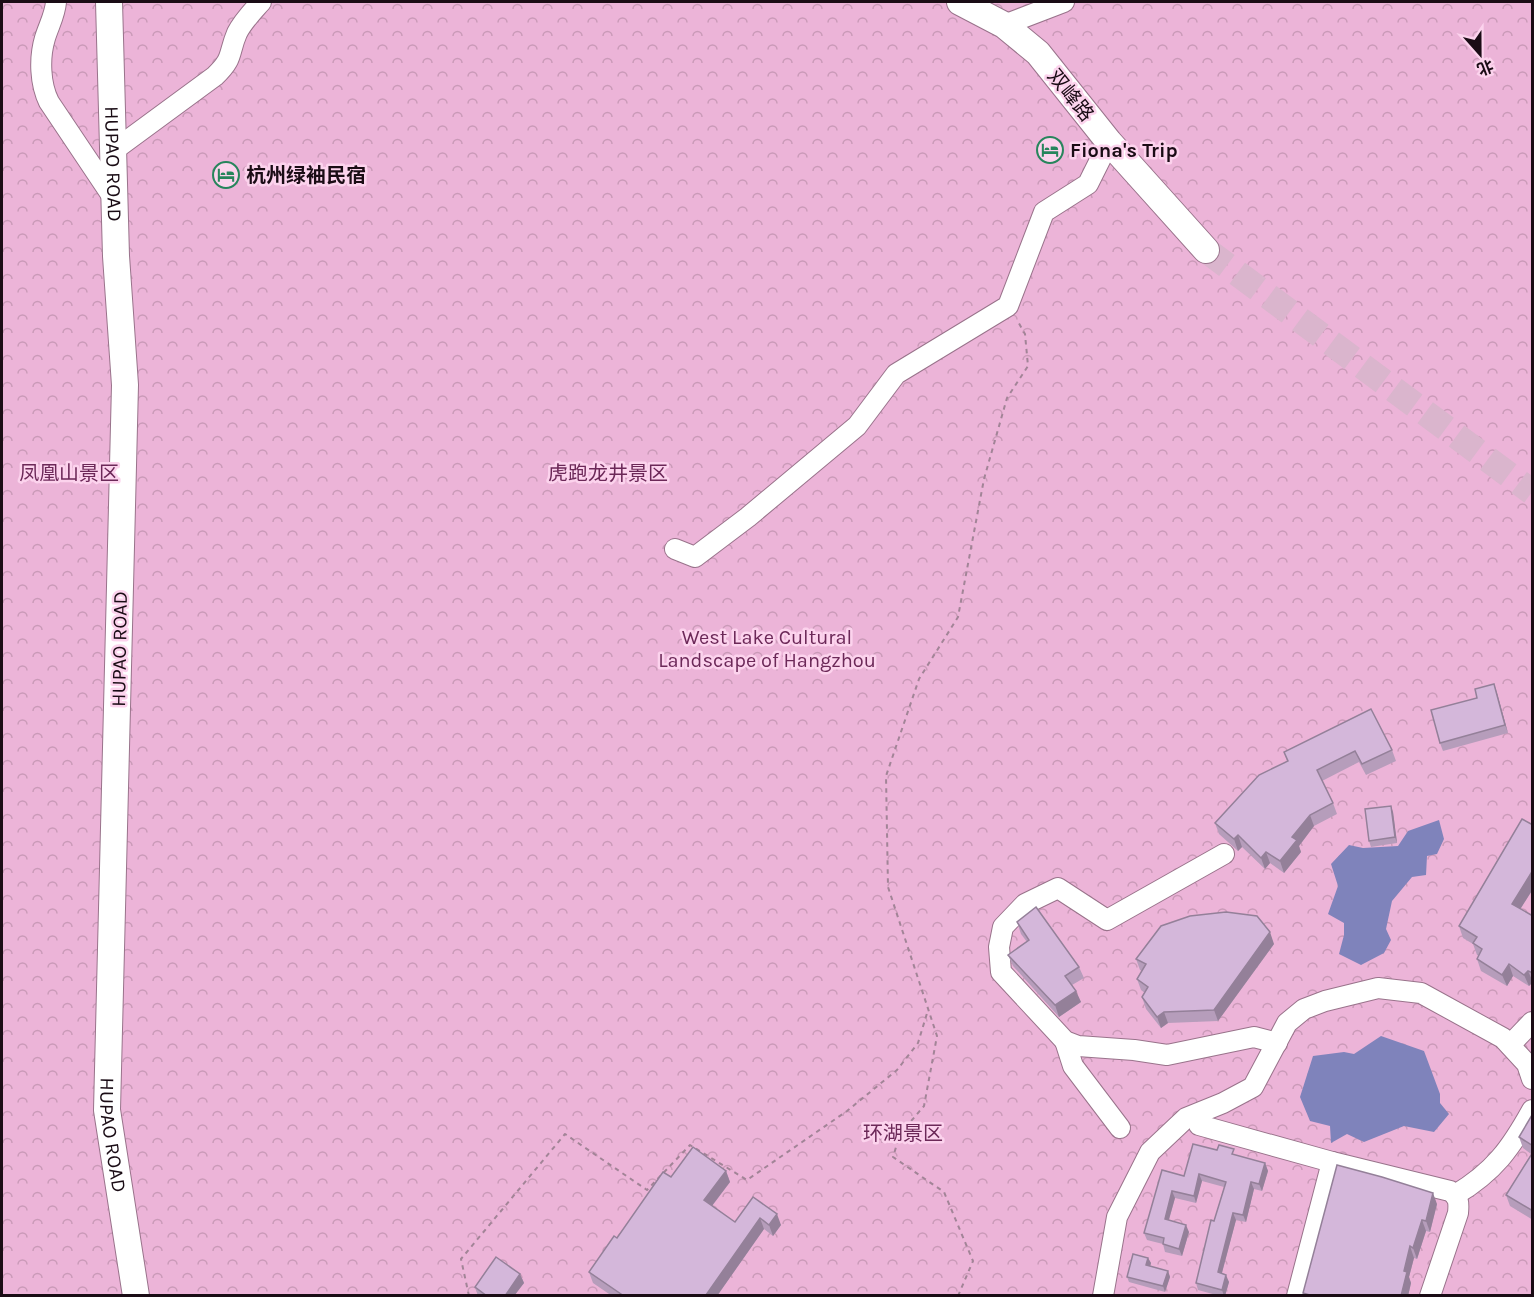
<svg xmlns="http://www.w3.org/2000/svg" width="1534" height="1297" font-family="Karla,'Noto Sans SC',sans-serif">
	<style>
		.park { fill: url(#park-crowns) }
		.water { fill: #7f83bb }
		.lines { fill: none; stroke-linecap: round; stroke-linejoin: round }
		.major-tunnel { stroke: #dab5cd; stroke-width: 26; stroke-dasharray: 26 13; stroke-linecap: butt }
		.minor-casing { stroke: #99738b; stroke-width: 22 }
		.major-casing { stroke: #99738b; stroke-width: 28 }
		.path { stroke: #a28497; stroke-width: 2; stroke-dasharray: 4.5 4.5; stroke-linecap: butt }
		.minor { stroke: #fff; stroke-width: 20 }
		.major { stroke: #fff; stroke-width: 26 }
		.wall { fill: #b69dbb }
		.shaded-wall { fill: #948099 }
		.building { fill: #d4b7da; stroke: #948099; stroke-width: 1.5 }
		.labels { text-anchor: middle; stroke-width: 5; stroke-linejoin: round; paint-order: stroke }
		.street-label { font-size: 20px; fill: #1a0c15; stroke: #fcd3ed }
		.poi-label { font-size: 20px; font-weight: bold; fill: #1a0c15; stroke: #fcd3ed; text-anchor: start }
		.park-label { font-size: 20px; fill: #6c2858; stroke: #fcd3ed }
	</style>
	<defs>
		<pattern id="park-crowns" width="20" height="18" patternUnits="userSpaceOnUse" patternTransform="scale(1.5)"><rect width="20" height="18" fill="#ecb4d8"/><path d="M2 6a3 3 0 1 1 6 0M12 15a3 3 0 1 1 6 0" fill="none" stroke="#ca9ab8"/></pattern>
	</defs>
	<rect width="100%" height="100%" fill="#fcd3ed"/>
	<rect class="park" x="2" y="2" width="1530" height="1293"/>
	<g class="water">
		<path d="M1439 820 1444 839 1437 854 1427 856 1426 875 1412 877 1392 901 1386 929 1391 940 1384 953 1361 965 1339 954 1344 935V923L1328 914 1338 886 1331 864 1349 845 1363 848 1398 846 1408 831Z"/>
		<path d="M1381 1036 1424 1051 1440 1094V1103L1449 1114 1434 1132 1404 1126 1364 1142 1347 1134 1331 1143 1330 1126 1310 1121 1300 1097 1313 1056 1344 1052 1354 1054Z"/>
	</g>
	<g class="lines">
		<path class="major-tunnel" d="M1206 250 1532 492"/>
		<defs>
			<g id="minor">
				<path d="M56 2C55 15 49 25 45 38 39 58 40 84 49 102L114 199"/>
				<path d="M1004 25 1064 2"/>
				<path d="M113 151 215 76C234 58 228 54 237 33 243 21 253 11 261 2"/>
				<path d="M675 549 695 557 748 517 857 426 896 374 1008 306 1044 212 1088 184 1109 142"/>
				<path d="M1224 854 1107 920 1058 888 1025 904 1003 927 999 947 1001 972 1065 1041 1078 1046 1134 1050 1167 1055 1254 1037 1277 1043"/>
				<path d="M1065 1041 1073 1066 1120 1128"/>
				<path d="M1510 1045 1532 1022"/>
				<path d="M1199 1125 1332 1162 1450 1191C1459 1197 1459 1203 1458 1213L1430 1296"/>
				<path d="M1455 1195C1494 1172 1511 1148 1532 1110"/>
				<path d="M1103 1296 1117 1217 1150 1152 1186 1118 1223 1103 1253 1087 1287 1023 1304 1009 1325 1001 1378 988 1421 993 1503 1038 1527 1064 1532 1079"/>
				<path d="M1297 1296 1332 1162"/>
			</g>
			<g id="major">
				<path id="s1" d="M109 2 116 256 125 385 107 1110 136 1296"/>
				<path d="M960 2 1004 25 1038 53 1109 142 1206 250"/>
			</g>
		</defs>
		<use href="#minor" class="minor-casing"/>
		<use href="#major" class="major-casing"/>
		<g class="path">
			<path d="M469 1296 461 1259 565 1134 647 1190 690 1145 747 1180 847 1111 897 1070 918 1043 928 1010"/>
			<path d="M958 1296 973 1261 944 1192 893 1157 900 1134 924 1106 937 1036 888 887 886 776 919 679 958 617 984 479 1007 398 1028 366 1025 334 1017 320"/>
		</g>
		<use href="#minor" class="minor"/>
		<use href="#major" class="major"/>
	</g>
	<g class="wall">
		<path d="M1494 684 1508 733 1443 751 1440 743Z"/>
		<path d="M1392 750 1396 761 1366 775 1359 762 1322 781 1333 803 1337 814 1314 826 1299 846 1301 852 1284 873 1270 863 1265 869 1242 847 1238 851 1219 834 1215 823 1287 761 1284 752Z"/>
		<path d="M1393 812 1397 843 1371 847 1369 841Z"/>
		<path d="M1533 825V889L1520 909 1533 916V982L1529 986 1513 976 1507 986 1481 971 1477 959 1479 956 1477 955 1473 944 1463 938 1459 926Z"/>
		<path d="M1017 922 1079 967 1084 978 1072 985 1081 1002 1059 1017 1013 966 1008 955 1027 942 1021 934Z"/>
		<path d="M1274 944 1218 1021 1168 1023 1161 1028 1146 1009 1142 997 1145 993 1141 990 1137 979 1142 971 1140 970 1136 959Z"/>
		<path d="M1533 1116V1220L1510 1206 1506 1195 1531 1154 1523 1148 1519 1137Z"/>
		<path d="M1236 1156 1265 1163 1268 1171 1262 1191 1254 1189 1246 1222 1236 1220 1222 1273 1229 1282 1225 1296H1220L1198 1290 1196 1283 1224 1187 1202 1181 1196 1203 1175 1198 1169 1220 1189 1232 1182 1256 1165 1252 1163 1244 1147 1240 1144 1233 1162 1170 1184 1176Z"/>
		<path d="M726 1171 730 1182 712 1206 735 1222 753 1197 781 1225 773 1236 764 1229 717 1296H612L593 1283 589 1272 617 1238 671 1177Z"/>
		<path d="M1437 1204 1430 1232 1426 1231 1417 1259 1414 1258 1409 1277 1411 1283 1408 1296H1304L1303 1293Z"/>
		<path d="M1148 1258 1151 1263 1150 1266 1168 1271 1170 1277 1165 1292 1129 1282 1127 1277Z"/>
		<path d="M520 1274 524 1283 514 1296H478L475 1287Z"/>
	</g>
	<g class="shaded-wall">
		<path d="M1494 684 1497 693 1508 733 1505 725Z"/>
		<path d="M1391 806 1393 812 1397 843 1395 837Z"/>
		<path d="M1310 815 1314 826 1299 846 1301 852 1284 873 1280 861 1292 837Z"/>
		<path d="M1238 835 1242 847 1238 851 1234 839Z"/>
		<path d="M1266 852 1270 863 1265 869 1261 858Z"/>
		<path d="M1533 870V889L1516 916 1512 904Z"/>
		<path d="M1270 932 1274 944 1218 1021 1214 1010Z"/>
		<path d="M1509 964 1513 976 1507 986 1502 975Z"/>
		<path d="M1528 971 1533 982 1529 986 1524 975Z"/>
		<path d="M1076 991 1081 1002 1059 1017 1055 1005Z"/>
		<path d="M1164 1012 1168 1023 1161 1028 1157 1017Z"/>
		<path d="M1265 1163 1268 1171 1262 1191 1259 1184Z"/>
		<path d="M726 1171 730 1182 708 1211 704 1200Z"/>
		<path d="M1199 1174 1202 1181 1196 1203 1194 1196Z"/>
		<path d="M1251 1182 1254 1189 1246 1222 1243 1215Z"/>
		<path d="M1172 1191 1175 1198 1167 1226 1165 1219Z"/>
		<path d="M1433 1193 1437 1204 1430 1232 1426 1221Z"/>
		<path d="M1233 1213 1236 1220 1220 1280 1218 1272Z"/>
		<path d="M777 1214 781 1225 773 1236 769 1225Z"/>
		<path d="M760 1218 764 1229 717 1296H707L706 1295Z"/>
		<path d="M1422 1220 1426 1231 1417 1259 1413 1248Z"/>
		<path d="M1186 1225 1189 1232 1182 1256 1179 1249Z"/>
		<path d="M1410 1246 1414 1258 1409 1277 1411 1283 1408 1296H1401L1404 1271Z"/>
		<path d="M1148 1258 1151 1263 1149 1271 1146 1265Z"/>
		<path d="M1168 1271 1170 1277 1165 1292 1163 1286Z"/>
		<path d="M520 1274 524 1283 514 1296H505Z"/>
		<path d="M1226 1275 1229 1282 1225 1296H1224L1222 1290Z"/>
	</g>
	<g class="building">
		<path d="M1494 684 1505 725 1440 743 1431 710 1477 698 1475 689Z"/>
		<path d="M1371 709 1392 750 1362 764 1355 751 1317 770 1333 803 1310 815 1292 837 1297 840 1280 861 1266 852 1261 858 1238 835 1234 839 1215 823 1259 775 1288 761 1284 752Z"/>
		<path d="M1391 806 1395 837 1369 841 1365 809Z"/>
		<path d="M1522 819 1533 825V870L1512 904 1533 916V973L1528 971 1524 975 1509 964 1502 975 1477 959 1482 949 1473 943 1477 937 1459 926Z"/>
		<path d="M1036 907 1079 967 1065 976 1076 991 1055 1005 1008 955 1029 940 1017 922Z"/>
		<path d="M1226 912 1257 916 1270 932 1214 1010 1164 1012 1157 1017 1142 997 1148 987 1137 979 1146 964 1136 959 1161 926 1190 916Z"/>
		<path d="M1532 1115 1533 1116V1146L1519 1137Z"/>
		<path d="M1193 1144 1217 1150 1219 1145 1234 1149 1232 1154 1265 1163 1259 1184 1251 1182 1243 1215 1233 1213 1218 1272 1226 1275 1222 1290 1196 1283 1211 1220 1214 1221 1226 1182 1199 1174 1194 1196 1172 1191 1165 1219 1186 1225 1179 1249 1163 1244 1164 1238 1144 1233 1162 1170 1184 1176Z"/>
		<path d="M693 1147 726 1171 704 1200 735 1222 753 1197 777 1214 769 1225 760 1218 706 1295 708 1296H624L589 1272 614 1236 617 1238 663 1172 671 1177Z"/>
		<path d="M1533 1152V1211L1506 1195Z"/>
		<path d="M1337 1165 1382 1177 1433 1193 1426 1221 1422 1220 1413 1248 1410 1246 1404 1271 1407 1272 1401 1296H1313L1303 1293Z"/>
		<path d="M1133 1254 1148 1258 1146 1265 1168 1271 1163 1286 1127 1277Z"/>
		<path d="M496 1257 520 1274 505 1296H487L475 1287Z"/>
	</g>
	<defs>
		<symbol id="hotel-ring" viewBox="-11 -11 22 22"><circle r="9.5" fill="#fcd3ed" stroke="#27855c" stroke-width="1.5"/><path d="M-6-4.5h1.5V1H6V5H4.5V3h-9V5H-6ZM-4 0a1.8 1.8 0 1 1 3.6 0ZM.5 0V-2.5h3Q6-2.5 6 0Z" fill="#27855c"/></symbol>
	</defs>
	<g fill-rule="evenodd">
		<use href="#hotel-ring" x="1035" y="135" width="30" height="30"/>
		<use href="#hotel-ring" x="211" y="160" width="30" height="30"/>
	</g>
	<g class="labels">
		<g class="street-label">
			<text transform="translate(1071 95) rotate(51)" y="7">双峰路</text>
			<text dy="7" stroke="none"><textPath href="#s1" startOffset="162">HUPAO ROAD</textPath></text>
			<text transform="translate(119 649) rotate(-89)" y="7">HUPAO ROAD</text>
			<text dy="7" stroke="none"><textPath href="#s1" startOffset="1134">HUPAO ROAD</textPath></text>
		</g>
		<g class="poi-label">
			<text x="1070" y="157">Fiona's Trip</text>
			<text x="246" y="182">杭州绿袖民宿</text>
		</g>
		<g class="park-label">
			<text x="69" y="480">凤凰山景区</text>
			<text x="608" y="480">虎跑龙井景区</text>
			<text x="767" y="644">West Lake Cultural<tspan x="767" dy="23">Landscape of Hangzhou</tspan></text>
			<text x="903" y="1140">环湖景区</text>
		</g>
	</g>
	<rect width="1534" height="1297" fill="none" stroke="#1a0c15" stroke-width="6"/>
	<g transform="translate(1480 54) rotate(159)" stroke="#fcd3ed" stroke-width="4.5" paint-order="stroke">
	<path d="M0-4.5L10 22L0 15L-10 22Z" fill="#1a0c15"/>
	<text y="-9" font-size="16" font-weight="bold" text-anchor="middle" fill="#1a0c15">北</text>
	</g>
</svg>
